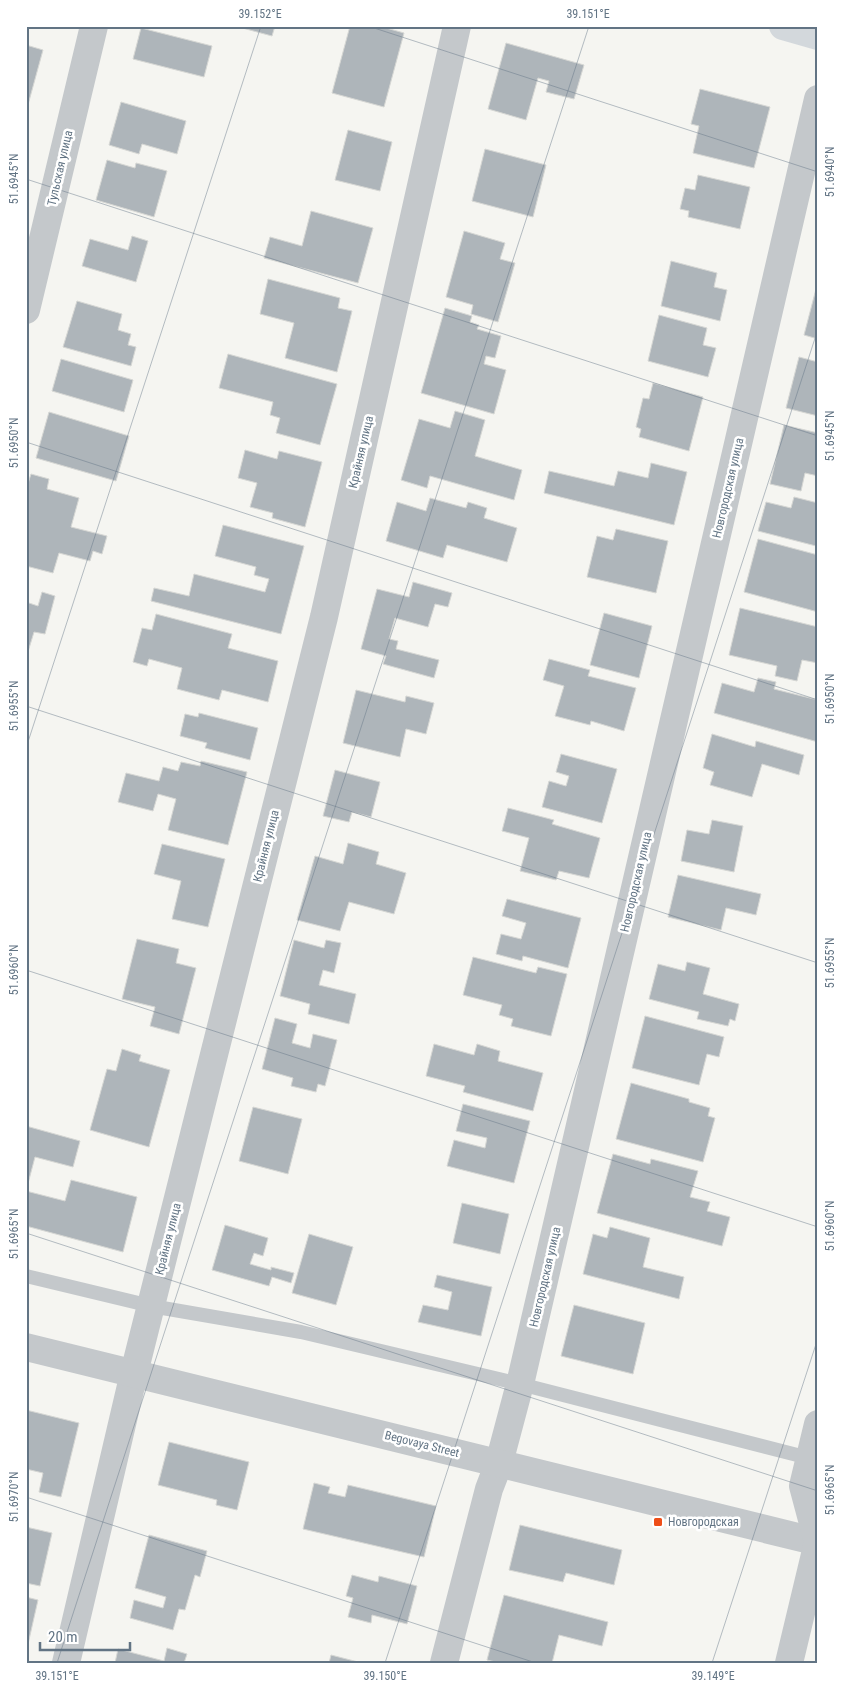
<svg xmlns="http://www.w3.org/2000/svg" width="844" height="1689" font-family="'Roboto Condensed',sans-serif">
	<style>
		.building { fill: #aeb5ba; stroke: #d6d7d4 }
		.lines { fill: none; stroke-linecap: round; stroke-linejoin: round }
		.service { stroke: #c4c8cb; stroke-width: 14 }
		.minor { stroke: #c4c8cb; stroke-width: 28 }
		.tertiary { stroke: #c4c8cb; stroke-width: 28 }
		.secondary { stroke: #d3d8dc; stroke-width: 28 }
		.ticks { fill: none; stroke: #627484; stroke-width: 1; stroke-opacity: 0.45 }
		.poi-dot { fill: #ee4e18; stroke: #fff; stroke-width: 2 }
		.labels { text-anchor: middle; stroke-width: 5; stroke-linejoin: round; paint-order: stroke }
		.street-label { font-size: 12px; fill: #627484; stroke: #fff }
		.poi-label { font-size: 12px; fill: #627484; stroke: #fff; text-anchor: start }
		.neatline { fill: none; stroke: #627484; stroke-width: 2 }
		.ticks-label { font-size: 12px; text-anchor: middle; fill: #627484 }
	</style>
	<rect width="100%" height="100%" fill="#f5f5f1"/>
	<g class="building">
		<path d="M235 26H275L272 36Z"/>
		<path d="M350 26H379L404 33 384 107 332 93Z"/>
		<path d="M141 28 212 46 204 77 133 59Z"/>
		<path d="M506 43 584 65 574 99 546 92 549 81 538 78 526 120 488 109Z"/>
		<path d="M26 45 43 50 26 112Z"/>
		<path d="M700 89 770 107 754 168 693 153 699 126 691 124Z"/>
		<path d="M121 102 186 121 177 154 142 144 139 154 109 145Z"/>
		<path d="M348 130 392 142 380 191 335 180Z"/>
		<path d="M485 149 546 165 533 217 472 201Z"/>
		<path d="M107 160 135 168 136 163 167 171 154 217 96 200Z"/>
		<path d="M698 175 750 187 740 229 688 217 689 211 680 209 685 188 695 190Z"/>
		<path d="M311 211 373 228 358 283 264 258 270 237 302 246Z"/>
		<path d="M464 231 505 243 500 259 515 263 498 322 471 314 473 305 446 297Z"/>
		<path d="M132 236 148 241 136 282 82 266 90 239 128 250Z"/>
		<path d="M671 261 717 273 714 287 727 290 720 321 661 306Z"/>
		<path d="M268 279 340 298 338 308 352 311 337 372 285 358 294 323 260 314Z"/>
		<path d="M816 289 818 290V339L804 335Z"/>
		<path d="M77 301 122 314 118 330 131 334 128 345 136 347 131 366 63 347Z"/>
		<path d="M445 308 472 316 470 322 479 325 477 329 501 336 495 358 486 356 484 364 506 370 494 414 421 393Z"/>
		<path d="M659 315 707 328 703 345 716 348 708 377 648 361Z"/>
		<path d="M228 354 337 384 320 445 276 433 280 418 270 415 273 402 219 388Z"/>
		<path d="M799 357 818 362V416L786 408Z"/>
		<path d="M61 359 133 380 124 412 52 391Z"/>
		<path d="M653 383 703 397 689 451 639 437 641 429 636 427 643 398 649 399Z"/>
		<path d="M455 411 485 420 475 456 522 470 514 500 430 476 427 488 401 480 419 419 450 428Z"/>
		<path d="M49 412 129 436 116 481 36 458Z"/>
		<path d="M784 425 818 433V476L805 473 801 491 770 484Z"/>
		<path d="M245 450 277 459 279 451 322 462 305 527 272 518 273 513 250 507 257 483 238 478Z"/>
		<path d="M651 463 687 472 674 525 544 493 549 471 614 486 618 471 648 478Z"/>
		<path d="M31 474 49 479 47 489 79 498 71 527 107 536 102 554 93 551 90 561 59 553 53 573 26 566V490Z"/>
		<path d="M794 497 818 503 816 546 758 531 766 502 791 508Z"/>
		<path d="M430 498 466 508 468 502 487 508 484 518 517 528 507 562 447 545 443 558 386 541 397 502 426 511Z"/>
		<path d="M223 525 304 546 281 634 151 601 154 588 189 596 194 574 265 592 269 579 254 575 256 567 215 556Z"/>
		<path d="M616 529 668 541 656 593 587 577 597 536 613 540Z"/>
		<path d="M758 539 818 555V612L744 592Z"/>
		<path d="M413 582 452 593 448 607 435 604 428 627 395 618 389 639 398 641 396 649 439 660 434 678 383 664 386 656 361 649 377 589 409 597Z"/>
		<path d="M42 592 55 596 45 634 34 632 27 655 26 602 38 606Z"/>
		<path d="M740 608 818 627V663L802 660 797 681 775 676 777 666 729 655Z"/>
		<path d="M604 613 652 626 639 678 590 665Z"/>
		<path d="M156 614 232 634 228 648 278 661 268 702 222 690 219 700 177 689 182 668 149 659 147 666 133 662 142 628 152 630Z"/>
		<path d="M549 659 590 670 588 676 636 688 624 731 591 721 590 725 555 716 564 686 543 680Z"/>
		<path d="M758 678 776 682 774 689 818 700V742L714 713 722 683 754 692Z"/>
		<path d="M356 690 405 702 406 696 434 703 426 734 406 729 400 757 343 743Z"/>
		<path d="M199 713 258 728 250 760 205 748 207 743 180 736 185 714 198 717Z"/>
		<path d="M712 734 755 747 756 741 804 755 799 775 762 764 752 797 710 785 714 772 703 768Z"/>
		<path d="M561 754 617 769 602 823 542 807 549 781 566 786 569 776 556 772Z"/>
		<path d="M201 761 247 772 228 845 168 830 176 799 158 794 153 811 118 802 126 773 159 781 163 767 178 771 181 762 200 766Z"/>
		<path d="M335 770 380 782 371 817 352 812 349 822 323 816Z"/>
		<path d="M508 808 554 820 552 824 600 838 589 878 559 871 556 880 520 871 529 838 502 831Z"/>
		<path d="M712 820 743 826 734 872 681 861 687 830 709 834Z"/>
		<path d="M348 843 379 852 376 864 406 873 394 914 349 902 340 931 297 920 315 856 343 864Z"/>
		<path d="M162 844 225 859 208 927 172 919 181 881 154 874Z"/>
		<path d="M678 875 761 894 756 915 726 908 721 930 668 917Z"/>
		<path d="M507 899 581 918 568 968 523 956 522 961 496 954 501 934 521 939 526 923 502 916Z"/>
		<path d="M137 939 179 949 176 963 196 968 179 1034 150 1026 155 1007 122 999Z"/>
		<path d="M294 940 324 948 326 940 341 943 334 973 323 970 319 985 356 994 349 1024 308 1014 310 1004 280 996Z"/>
		<path d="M473 957 536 973 538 967 567 974 551 1036 511 1026 513 1019 499 1015 502 1005 463 995Z"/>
		<path d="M687 962 710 968 703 994 739 1004 735 1021 730 1019 728 1026 697 1019 699 1012 649 999 658 964 685 971Z"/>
		<path d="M645 1016 724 1037 719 1057 707 1054 699 1085 632 1068Z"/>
		<path d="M275 1018 297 1024 292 1043 310 1048 313 1034 337 1040 325 1086 318 1084 316 1092 291 1086 293 1078 262 1069Z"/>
		<path d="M434 1044 474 1055 477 1044 500 1051 498 1061 543 1073 533 1111 463 1092 465 1086 426 1076Z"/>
		<path d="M122 1049 141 1055 139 1061 170 1070 149 1147 90 1130 107 1069 116 1071Z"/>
		<path d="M631 1083 689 1099V1102L710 1108 708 1116 715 1118 703 1162 616 1139Z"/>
		<path d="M463 1104 530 1121 514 1183 447 1166 454 1140 485 1148 487 1138 456 1131Z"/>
		<path d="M253 1107 302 1119 288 1174 239 1161Z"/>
		<path d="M26 1126 80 1141 73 1167 35 1157 26 1191 65 1201 71 1180 137 1197 123 1252 26 1226Z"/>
		<path d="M613 1154 650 1164 651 1159 698 1171 690 1197 710 1202 707 1211 730 1217 722 1246 597 1213Z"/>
		<path d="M462 1203 509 1214 500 1254 453 1243Z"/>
		<path d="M225 1225 268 1238 263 1256 254 1253 250 1264 271 1270V1267L294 1273 291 1283 272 1277 269 1286 212 1270Z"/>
		<path d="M610 1227 650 1238 643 1267 684 1277 679 1299 583 1274 593 1234 607 1238Z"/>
		<path d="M309 1234 353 1247 336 1305 292 1293Z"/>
		<path d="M437 1275 492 1287 481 1336 418 1322 423 1305 448 1310 452 1292 434 1287Z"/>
		<path d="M574 1305 645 1323 633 1374 561 1356Z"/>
		<path d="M26 1410 79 1423 61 1497 39 1492 43 1473 26 1469Z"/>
		<path d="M169 1442 249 1462 237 1510 216 1505 217 1500 158 1485Z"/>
		<path d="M314 1483 330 1487 328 1493 345 1497 348 1485 436 1506 424 1557 303 1529Z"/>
		<path d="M520 1525 622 1550 614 1585 566 1573 563 1582 509 1570Z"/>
		<path d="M26 1527 52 1533 40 1586 26 1583Z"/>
		<path d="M149 1535 207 1551 200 1577 195 1575 185 1610 179 1609 173 1630 130 1618 134 1600 163 1608 166 1597 135 1588Z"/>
		<path d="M352 1575 378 1582 379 1576 417 1586 407 1624 372 1615 371 1623 348 1617 353 1598 346 1596Z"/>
		<path d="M504 1595 608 1622 602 1646 559 1635 552 1663H500L487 1660Z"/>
		<path d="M26 1597 38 1600 26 1653Z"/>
		<path d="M167 1648 187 1654 184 1663H115L118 1649 164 1661Z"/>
		<path d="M331 1655 362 1663H329Z"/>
	</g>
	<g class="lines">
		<path class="service" d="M26 1276 151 1306 301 1332 520 1384 809 1458"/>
		<g class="minor">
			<path d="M26 310 94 26"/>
			<path d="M66 1663 134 1373 324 617 457 26"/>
			<path d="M444 1663 489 1489 499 1463 520 1384 818 99"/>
		</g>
		<g class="tertiary">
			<path d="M26 1347 818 1542"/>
			<path d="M789 1663 818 1542 803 1486 818 1424"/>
		</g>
		<path class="secondary" d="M783 26 818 36"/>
	</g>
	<path class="ticks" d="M368 26 818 172M26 179 818 436M26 442 818 700M26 706 818 963M26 748 261 26M26 970 818 1227M26 1233 818 1491M26 1497 536 1663M57 1663 589 26M385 1663 818 329M712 1663 818 1338"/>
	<rect class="poi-dot" x="653" y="1517" width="10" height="10" rx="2.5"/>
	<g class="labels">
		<g class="street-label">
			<text transform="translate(60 168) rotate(-77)" y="4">Тульская улица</text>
			<text transform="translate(361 452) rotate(-77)" y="4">Крайняя улица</text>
			<text transform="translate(728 488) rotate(-77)" y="4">Новгородская улица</text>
			<text transform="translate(266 846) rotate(-76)" y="4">Крайняя улица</text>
			<text transform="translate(636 882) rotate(-77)" y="4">Новгородская улица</text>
			<text transform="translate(168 1239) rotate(-76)" y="4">Крайняя улица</text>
			<text transform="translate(545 1277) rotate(-77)" y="4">Новгородская улица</text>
			<text transform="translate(422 1444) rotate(14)" y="4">Begovaya Street</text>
		</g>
		<g class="poi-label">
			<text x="668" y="1526">Новгородская</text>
		</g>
	</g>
	<rect width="844" height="1689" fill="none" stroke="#ffffff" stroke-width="55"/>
	<path d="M40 1642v8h90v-8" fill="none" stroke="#627484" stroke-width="2.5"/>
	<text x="48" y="1642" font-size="15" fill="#627484" stroke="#ffffff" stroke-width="4" paint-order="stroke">20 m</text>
	<rect x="28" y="28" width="788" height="1634" class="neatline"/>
	<g class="ticks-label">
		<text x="260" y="18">39.152°E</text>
		<text x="588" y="18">39.151°E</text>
		<text transform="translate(830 172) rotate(-90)" y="4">51.6940°N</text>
		<text transform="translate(14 179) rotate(-90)" y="4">51.6945°N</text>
		<text transform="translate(830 436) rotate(-90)" y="4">51.6945°N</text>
		<text transform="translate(14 443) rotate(-90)" y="4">51.6950°N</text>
		<text transform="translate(830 699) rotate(-90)" y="4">51.6950°N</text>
		<text transform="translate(14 706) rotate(-90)" y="4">51.6955°N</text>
		<text transform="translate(830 963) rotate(-90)" y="4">51.6955°N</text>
		<text transform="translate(14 970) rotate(-90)" y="4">51.6960°N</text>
		<text transform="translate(830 1226) rotate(-90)" y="4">51.6960°N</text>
		<text transform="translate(14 1234) rotate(-90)" y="4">51.6965°N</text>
		<text transform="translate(830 1490) rotate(-90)" y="4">51.6965°N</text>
		<text transform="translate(14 1497) rotate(-90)" y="4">51.6970°N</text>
		<text x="57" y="1680">39.151°E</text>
		<text x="385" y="1680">39.150°E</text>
		<text x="713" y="1680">39.149°E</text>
	</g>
</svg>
